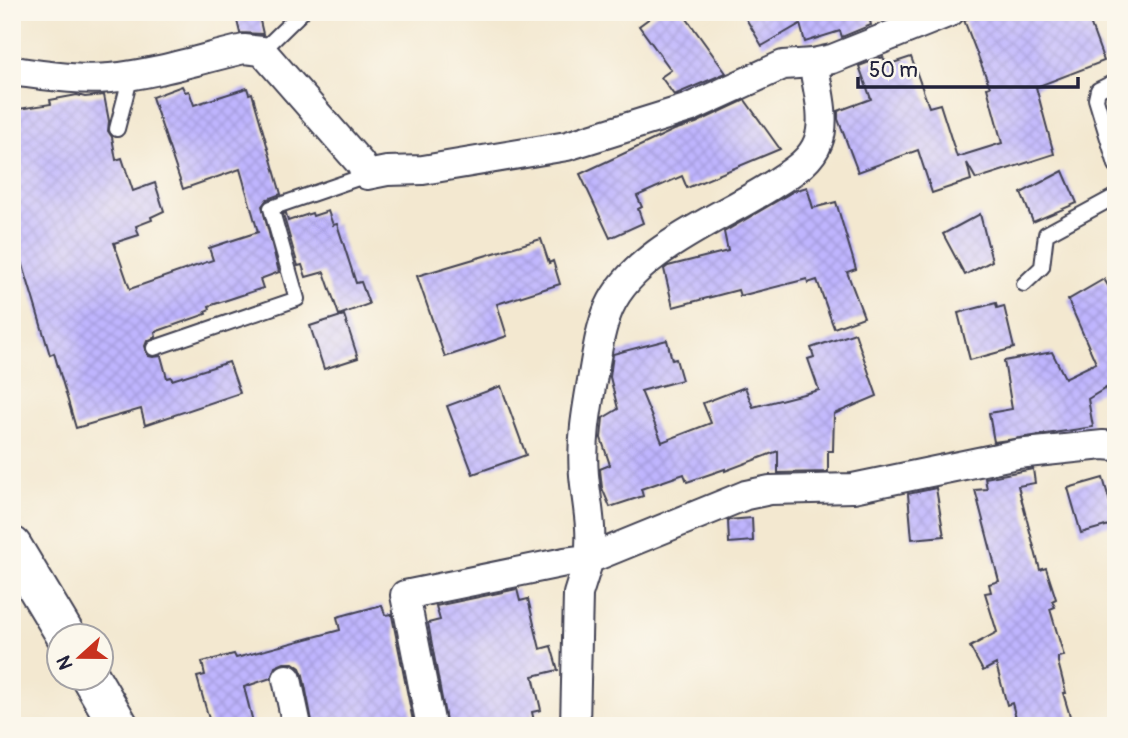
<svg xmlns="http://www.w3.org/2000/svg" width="1128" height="738" font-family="Pangolin,sans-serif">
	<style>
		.building { fill: url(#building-cross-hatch) }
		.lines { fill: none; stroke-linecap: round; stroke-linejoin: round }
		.lane-casing { stroke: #414051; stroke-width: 18 }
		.street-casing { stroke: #414051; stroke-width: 32 }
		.highway-casing { stroke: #414051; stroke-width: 42 }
		.lane { stroke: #fff; stroke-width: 14 }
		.street { stroke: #fff; stroke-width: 28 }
		.highway { stroke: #fff; stroke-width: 38 }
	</style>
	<defs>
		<pattern id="building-cross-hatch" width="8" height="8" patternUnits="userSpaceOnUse" patternTransform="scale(1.75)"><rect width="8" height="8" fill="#bfb5fe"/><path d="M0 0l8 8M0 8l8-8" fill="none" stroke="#a49bdb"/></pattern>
	</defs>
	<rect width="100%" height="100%" fill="#fbf7ec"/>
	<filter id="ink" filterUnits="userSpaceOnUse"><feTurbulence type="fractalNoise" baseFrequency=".0143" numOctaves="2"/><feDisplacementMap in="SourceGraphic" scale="14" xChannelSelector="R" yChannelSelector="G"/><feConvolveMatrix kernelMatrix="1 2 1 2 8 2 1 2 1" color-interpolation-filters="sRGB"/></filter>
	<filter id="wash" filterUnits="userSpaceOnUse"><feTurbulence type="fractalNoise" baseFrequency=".00686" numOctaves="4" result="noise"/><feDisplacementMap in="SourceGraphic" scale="28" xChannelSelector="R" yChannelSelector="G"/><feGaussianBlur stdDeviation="1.57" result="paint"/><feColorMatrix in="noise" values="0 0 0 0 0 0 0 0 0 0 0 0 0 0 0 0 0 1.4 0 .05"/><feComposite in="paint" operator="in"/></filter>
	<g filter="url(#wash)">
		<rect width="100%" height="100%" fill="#f3e8d0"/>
		<g id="blocks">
			<g class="building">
				<path d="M235 12H258L263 34 240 33Z"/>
				<path d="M658 12H682L726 73 674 95 661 77 671 70 639 26Z"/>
				<path d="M742 12H881V17L870 21 871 25 842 37 840 31 805 42 800 24 762 46Z"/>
				<path d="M985 12H1086L1104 61 1036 87 1054 154 976 179 967 163 971 180 932 193 918 150 858 172 838 119V111L871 99 859 66 883 57 887 65 911 57 929 107 940 104 957 157 1002 143 987 88 990 87 964 20Z"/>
				<path d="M182 86 185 92 189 91 194 105 247 88 249 94 252 93 281 194 267 199 262 206 279 272 260 279 263 288 209 306 210 309 205 311 206 314 155 332 156 337 147 341 145 346 148 356 153 357 161 356 167 378 171 377 172 380 229 362 240 393 145 425 141 409 76 428 54 353 50 355 19 252 17 253 14 234H12V208L16 207V202H19L12 162V110L51 104 50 100 77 95 85 97 104 95 109 121 108 131 112 137 116 160 122 158 133 191 155 183 164 211 151 217 152 220 136 226 139 235 114 243 130 289 213 260 209 248 258 232 240 169 183 189 152 97Z"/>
				<path d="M745 100 780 149 687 188 682 176 637 196 642 207 638 209 643 223 610 238 580 174 674 130 696 123Z"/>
				<path d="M1063 171 1077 203 1033 222 1021 193Z"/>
				<path d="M807 187 813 208 836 202 856 269 847 272 864 317 834 328 817 280 808 283 807 279 740 296 738 290 673 307 664 269 668 266 728 251 724 232 794 191Z"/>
				<path d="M328 211 333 225 337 224 356 283 361 282 369 304 339 315 324 272 306 277 302 265 298 266 283 214 286 213 288 221 312 213 313 216Z"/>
				<path d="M980 214 992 261 965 275 943 234Z"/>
				<path d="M541 239 549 263 553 261 560 284 497 304 507 336 445 357 417 276Z"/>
				<path d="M1104 279 1116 299V409L1106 388 1088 399 1093 427 994 442 989 413 1012 409 1004 361 1052 352 1065 378 1096 363 1068 300Z"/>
				<path d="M996 303 997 308 1004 306 1014 348 970 360 958 313Z"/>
				<path d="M344 315 358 358 324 369 310 326Z"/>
				<path d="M855 333 877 396 834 414 833 451H828V472L778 473V451L725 471V469L687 482 684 474 641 489 643 496 610 507 602 488 600 469 610 465 601 438 603 418 618 409 610 377 613 354 667 340 672 360 676 359 682 380 641 391 662 442 711 423 703 403 745 387 753 407 819 390 808 359 814 357 811 348Z"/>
				<path d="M501 386 526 455 473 474 447 406Z"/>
				<path d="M1033 469 1035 483 1018 486 1040 570 1046 568 1056 599 1052 601 1055 607 1050 609 1064 656 1058 657V662L1066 693H1063L1073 726H1018L1012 703 1007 705 996 664 983 671 970 647 997 632 985 593 991 592 989 584 999 581 975 490 987 489 985 478Z"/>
				<path d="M1103 478 1116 523 1081 533 1068 488Z"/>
				<path d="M936 488 944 536 912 539 908 494Z"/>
				<path d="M752 518 753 541 729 543 728 520Z"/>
				<path d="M517 589 520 601 528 599 540 649 551 646 558 670 533 676 541 710 532 712 535 726H447L428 623 440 620 436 606Z"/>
				<path d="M382 605 385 615 392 614V616L414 726H313L303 675 300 668 293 663H284L275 667 271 678 244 687 254 726H211L197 677 205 675 202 662 234 654 236 658 340 630 337 617Z"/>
			</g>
		</g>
	</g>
	<g filter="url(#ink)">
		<use href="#blocks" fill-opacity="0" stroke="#414051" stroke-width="2"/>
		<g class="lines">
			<defs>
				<g id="lane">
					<path d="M262 51 302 12"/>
					<path d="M1116 81 1098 90 1096 99 1116 165"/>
					<path d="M117 129 131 75"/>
					<path d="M1024 284 1042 267 1046 234 1116 196"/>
					<path d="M154 348 297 299 271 208 367 175"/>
				</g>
				<g id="street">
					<path d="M12 71C44 75 78 81 110 78 155 74 200 59 244 49L262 51 360 163 367 175 387 171 423 170 567 146 689 108 783 65 813 63 832 59 950 12"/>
					<path d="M287 679 297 726"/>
					<path d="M431 726 405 595 565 562 589 559C593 527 587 507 584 475 581 441 587 409 593 375 597 352 600 329 609 308 635 249 725 217 777 182 792 172 811 161 818 142 827 120 817 86 813 63"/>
					<path d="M575 726 578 594 589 559 746 495 770 490 853 488 1017 454 1103 445 1116 446"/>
				</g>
				<g id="highway">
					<path d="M12 546 66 636"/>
					<path d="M91 678 119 726"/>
				</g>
			</defs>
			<use href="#lane" class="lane-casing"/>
			<use href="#street" class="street-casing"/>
			<use href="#highway" class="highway-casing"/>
			<use href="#lane" class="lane"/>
			<use href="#street" class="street"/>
			<use href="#highway" class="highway"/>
		</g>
	</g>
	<rect width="1128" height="738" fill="none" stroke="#fbf7ec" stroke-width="42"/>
	<g transform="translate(80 657) rotate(249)"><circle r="33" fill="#fbf7ec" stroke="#a4a2a5" stroke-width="2"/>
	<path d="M0-5L12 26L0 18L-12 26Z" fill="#c8321e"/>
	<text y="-10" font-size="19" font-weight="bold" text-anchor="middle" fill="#22223b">N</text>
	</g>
	<path d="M858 77v10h220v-10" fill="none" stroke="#22223b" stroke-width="3.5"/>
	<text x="869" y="77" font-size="21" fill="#22223b" stroke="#fbf7ec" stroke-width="5" paint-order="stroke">50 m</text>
</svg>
